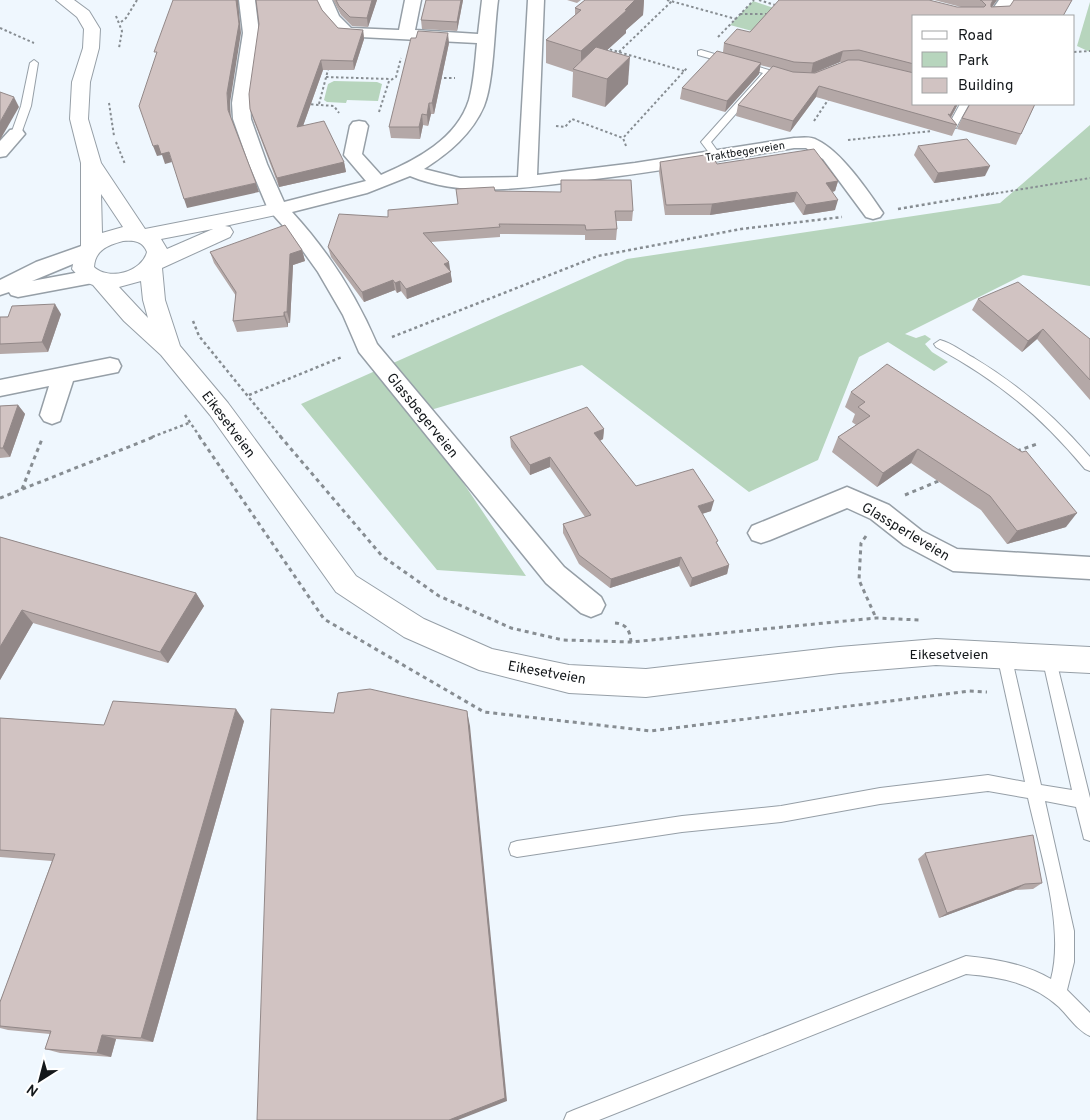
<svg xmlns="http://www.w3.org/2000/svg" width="1090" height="1120" font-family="Overpass,sans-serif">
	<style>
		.green { fill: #b7d5bd }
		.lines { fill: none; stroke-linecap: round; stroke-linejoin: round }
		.lane-casing { stroke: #969fa7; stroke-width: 2 }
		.street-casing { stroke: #969fa7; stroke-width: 3 }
		.secondary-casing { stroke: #969fa7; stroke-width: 2 }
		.path-far2 { stroke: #878d92; stroke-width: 2; stroke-dasharray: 2.5 2.5; stroke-linecap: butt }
		.path-far1 { stroke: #878d92; stroke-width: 2.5; stroke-dasharray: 3 3; stroke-linecap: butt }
		.path { stroke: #878d92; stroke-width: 3; stroke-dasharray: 4 4; stroke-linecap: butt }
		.lane { fill: #fff; fill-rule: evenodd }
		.street { fill: #fff; fill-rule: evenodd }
		.secondary { fill: #fff; fill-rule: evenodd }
		.wall { fill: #b4a8a7; fill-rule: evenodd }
		.shaded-wall { fill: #928888 }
		.building { fill: #d1c3c2; stroke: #928888 }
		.labels { text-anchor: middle; stroke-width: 4; stroke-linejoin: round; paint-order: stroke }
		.far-street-label { font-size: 11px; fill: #14181b; stroke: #fff }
		.street-label { font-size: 14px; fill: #14181b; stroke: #fff }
	</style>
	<rect width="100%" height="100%" fill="#eff7fe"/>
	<g class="green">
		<path d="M753 1 800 17 778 38 730 25Z"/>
		<path d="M1090 2V52L1077 46Z"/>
		<path d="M334 81 377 82 382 84 378 101 347 100 346 103 327 102 324 100 328 84Z"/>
		<path d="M1090 125V286L1023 275 905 334 916 338 925 335 931 339 925 344 932 352 948 362 934 371 888 342 859 357 818 460 749 492 582 365 417 414 526 576 437 570 301 404 627 259 1000 203Z"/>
	</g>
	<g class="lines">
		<defs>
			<g id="lane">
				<path d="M701 50 789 76 785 79 770 75 711 142 721 156 716 159 713 158 701 142 763 73 698 55V51Z"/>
				<path d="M34 60 38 63 31 106 21 134 19 136H13L11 134 21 106 30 63Z"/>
				<path d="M960 104H969L956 128H950L948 126Z"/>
				<path d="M940 340C952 343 963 352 974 358 1019 385 1056 417 1090 457V471L1085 469C1039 414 999 382 936 347L934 344Z"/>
				<path d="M1004 648 1009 650 1011 655 1041 785 1072 790 1042 657 1044 652 1049 650 1054 652 1090 798V841L1084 839 1076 807 1045 801 1074 931V962L1067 990 1090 1013V1036C1078 1031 1069 1017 1059 1007 1033 983 1001 977 966 974L599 1120H564L567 1113 574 1110 966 956C996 959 1025 964 1051 979 1065 927 1040 852 1028 798L988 791 880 804 781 822 682 832 517 857 511 855 509 849 511 843 517 841 682 816 781 806 880 788 988 775 1025 782 997 655 999 650Z"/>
			</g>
			<g id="street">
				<path d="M239 0H255L259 33 250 103 251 119 267 164 284 202 366 181 344 155 350 126 353 122 359 121 365 122 368 126 362 154 381 175C416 160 457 139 469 100 474 82 475 62 477 43L341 36 325 18 316 0H332L339 16 351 28 399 30 405 0H421L415 30 478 34 482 0H498C494 29 494 81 484 106 472 134 449 153 424 169L460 178 518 177 528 0H544L537 175 635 163 794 138C802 138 810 136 817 140 841 151 868 191 883 213L880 217 873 219 866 217 823 159 806 148H794C725 160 656 172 587 180 529 187 466 199 410 176L367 193 292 212C328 251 356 295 377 344L564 567 601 597 605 605 601 613 591 617 581 613 546 583 359 352 343 315 318 272 293 237 268 209 249 164 233 119 232 103 243 33Z"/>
				<path d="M999 0H1015L1004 16H988Z"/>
				<path d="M16 129 22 130 25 134 6 156 0 157V141L10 130Z"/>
				<path d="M90 243 97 244 100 249 97 254 32 281 91 270 98 272 101 277 98 282 18 297 11 295 9 292 0 295V280L36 262Z"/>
				<path d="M110 358 118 360 121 366 118 372 73 381 60 421 52 424 44 421 40 415 49 386 0 396V380Z"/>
				<path d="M847 487 889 505 922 531 957 549 1090 557V579L953 571 904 545 871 519 847 508 770 540 761 543 752 540 748 533 752 526Z"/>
			</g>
			<path id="secondary" d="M56 0H74L89 11 100 29 99 48 90 82 88 119 101 163 145 229 278 203 285 205 288 209 285 213 225 226 230 227 233 232 230 237 162 268 165 300 180 346 228 403 356 576 424 619 492 649 569 665 646 669 839 647 936 639 1090 647V673L936 665 839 673 646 697 569 693 479 670 404 637 336 592 210 415 161 355 124 321 93 285 83 281 72 269 75 255 81 246V163L70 119 72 82 83 48 84 29 77 17ZM101 194 123 227 102 233ZM213 229 167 249 161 239ZM123 241C134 240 143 241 147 252 142 272 109 281 94 267 95 250 108 245 123 241ZM141 281 143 300 148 318 119 287Z"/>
		</defs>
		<use href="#lane" class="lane-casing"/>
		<use href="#street" class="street-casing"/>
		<use href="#secondary" class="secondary-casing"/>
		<g class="path-far2">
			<path d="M667 0 736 19"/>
			<path d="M759 0 778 6"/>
			<path d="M740 14H771"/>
			<path d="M116 16 122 31 119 48"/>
			<path d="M121 22 126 18 137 0"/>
			<path d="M0 28 34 43"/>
			<path d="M718 37 754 0"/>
			<path d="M605 48 684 71"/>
			<path d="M619 52 673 0"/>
			<path d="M1074 52 1090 51"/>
			<path d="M326 77 390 79"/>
			<path d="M439 78H455"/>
			<path d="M109 103 114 136"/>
			<path d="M306 104 334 106 339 113"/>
			<path d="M319 104 329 66"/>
			<path d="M379 112 389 81 396 77 401 58"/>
			<path d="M814 121 830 97"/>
			<path d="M556 126 565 127 572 119 623 138"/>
			<path d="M848 140 932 131"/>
			<path d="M116 142 125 164"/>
			<path d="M626 146 623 138 687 68"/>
			<path d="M986 195 1090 178"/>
		</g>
		<g class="path-far1">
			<path d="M898 209 994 193"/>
			<path d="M193 321 199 336 281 437"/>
			<path d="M392 337 598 256 741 229 842 217"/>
			<path d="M249 395 342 357"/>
			<path d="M185 415 200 437"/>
			<path d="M152 437 189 423"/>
		</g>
		<g class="path">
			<path d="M199 436 324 619 484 712 651 731 969 691 987 692"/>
			<path d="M280 436 382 556 439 596 511 628 563 640 631 642 876 618 919 620"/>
			<path d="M1017 451 1037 444"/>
			<path d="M22 489 42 439"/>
			<path d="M905 495 941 480"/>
			<path d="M0 498 156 436"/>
			<path d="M866 536 861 543 859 580 876 618"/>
			<path d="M615 623C627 624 630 631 631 642"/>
		</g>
		<use href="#lane" class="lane"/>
		<use href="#street" class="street"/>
		<use href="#secondary" class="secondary"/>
	</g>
	<g class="wall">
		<path d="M333 0H377L368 27 352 26 341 15Z"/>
		<path d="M426 0H463L457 31 422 29 421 20Z"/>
		<path d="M567 0H581L577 3Z"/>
		<path d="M585 0H644L643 15 626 30V33L607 50 628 84 605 107 572 97 573 72 546 63V40L575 15V8Z"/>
		<path d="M934 0H997L992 7 1010 6 1073 0 914 16V104H958L951 118 957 125 952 136 816 97 790 132 736 116 738 105 772 68 760 65 759 74 725 112 680 99 682 88 723 52 724 43 961 7ZM840 62H843L814 73Z"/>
		<path d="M322 10 338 28 363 30 364 39 354 70H323L303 126 344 162 346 172 279 187 253 119 250 109 259 24Z"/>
		<path d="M449 43 434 114H431L428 126 423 125 420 139 391 138 389 127Z"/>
		<path d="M1035 104 1016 145 957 129 962 118Z"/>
		<path d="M918 146 985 176 934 183 914 155Z"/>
		<path d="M660 162 717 164 838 181 835 191 833 192 835 210 803 215 794 202 710 215H665L659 172Z"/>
		<path d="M495 191 633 211 632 221H616L617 229 616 240H585V235L500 234V237L431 242 450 270 452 282 407 299 401 291 397 293 395 290 364 302 331 257 328 247 388 217 458 204Z"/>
		<path d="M302 250 305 261 293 265 290 323H288V327L237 332 233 321 236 296 214 263 210 252Z"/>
		<path d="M978 299 1090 339V400L1037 339 1022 352 972 310Z"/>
		<path d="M61 314 48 352 0 354V317Z"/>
		<path d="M851 392 1066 527 1007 544 981 510 911 463 877 487 832 452 838 437 856 425 852 422 855 414 845 407Z"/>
		<path d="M18 405 25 414 10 457 0 458V406Z"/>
		<path d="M604 429 603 439 600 441 636 486 711 511 702 514 717 544 729 565 727 574 690 587 679 566 610 588 579 564 563 533V524L585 517 550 467 530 475 511 447 510 437Z"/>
		<path d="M0 537 196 593 204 606 168 663 33 623 0 680Z"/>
		<path d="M0 718 104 725 244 721 153 1042 116 1039 111 1057 60 1053 45 1049 50 1034 8 1030 0 1028V1002L52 861 0 857Z"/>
		<path d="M925 853 1042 883 1033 889 1015 890 939 918 918 859Z"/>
	</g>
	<g class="shaded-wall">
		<path d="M236 0H238L241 33 230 103 231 119 228 110 227 93Z"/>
		<path d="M372 0H377L368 27 367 18Z"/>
		<path d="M461 0H463L457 31V22Z"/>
		<path d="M635 0H644L643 15 626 30V33L583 72H581V51Z"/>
		<path d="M993 0H997L986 15 991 4Z"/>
		<path d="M363 30 364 39 354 70 353 61Z"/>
		<path d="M448 33 449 43 434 114 432 103Z"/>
		<path d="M843 51 840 62 811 74 813 63Z"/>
		<path d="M630 57 628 84 605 107 607 79Z"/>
		<path d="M321 60 323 70 299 137 297 127Z"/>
		<path d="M761 63 759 74 725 112 727 101Z"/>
		<path d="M819 86 816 97 790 132 793 121Z"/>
		<path d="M14 97 19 107 0 140V122Z"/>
		<path d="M429 103 431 114 428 126 427 115Z"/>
		<path d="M956 104H958L948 122 950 115Z"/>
		<path d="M422 114 423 125 420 139 419 127Z"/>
		<path d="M158 145 169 152 172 162 165 164 162 155 157 156 153 146Z"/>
		<path d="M344 162 346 172 279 187 277 178Z"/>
		<path d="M990 166 985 176 934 183 938 173Z"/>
		<path d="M838 181 835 191 823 193 826 183Z"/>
		<path d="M256 183 259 192 187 208 184 199Z"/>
		<path d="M797 192 794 202 710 215 712 204Z"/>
		<path d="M838 200 835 210 803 215 806 205Z"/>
		<path d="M302 250 305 261 293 265 290 323 287 312 290 254Z"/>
		<path d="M449 262 452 282 407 299 406 289 444 264Z"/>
		<path d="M393 280 395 290 364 302 362 292Z"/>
		<path d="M400 281 401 291 397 293 395 283Z"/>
		<path d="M55 304 61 314 48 352 42 342Z"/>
		<path d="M284 312 288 323V327L284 316Z"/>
		<path d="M1043 329 1037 339 1022 352 1028 341Z"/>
		<path d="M18 405 25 414 10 457 3 448Z"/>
		<path d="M604 429 603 439 594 443V433Z"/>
		<path d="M918 449 911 463 877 487 883 473Z"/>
		<path d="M550 457V467L530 475V465Z"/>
		<path d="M714 501 711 511 695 516 698 506Z"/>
		<path d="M1077 513 1066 527 1007 544 1017 531Z"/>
		<path d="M681 557 679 566 610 588 611 579Z"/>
		<path d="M729 565 727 574 690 587 692 578Z"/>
		<path d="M196 593 204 606 168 663 160 652Z"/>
		<path d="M22 610 33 623 0 680V647Z"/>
		<path d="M236 709 244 721 153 1042 141 1038Z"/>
		<path d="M467 711 470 726 507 1101 458 1120H449Z"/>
		<path d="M1025 884 1015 890 939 918 947 913Z"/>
		<path d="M102 1035 116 1039 111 1057 97 1053Z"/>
	</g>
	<g class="building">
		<path d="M173 0H236L239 24 227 93 228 110 256 183 184 199 169 152 161 154 158 145 153 146 139 106 157 52H154Z"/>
		<path d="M256 0H317L322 10 338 28 363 30 353 61 321 60 297 127 324 121 344 162 277 178 250 109 249 94 259 24Z"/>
		<path d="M336 0H372L367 18 350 17 339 6Z"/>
		<path d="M426 0H461L457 22 421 20Z"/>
		<path d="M585 0H635L625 10H627L581 51 546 40 581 10 575 8Z"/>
		<path d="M779 0H929L957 7H984L986 5 981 0H980H993L991 4V7L1010 6 1014 0H1072L1063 16H914V64L859 50 843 51 813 63 794 62 724 43 737 29 750 32Z"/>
		<path d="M418 31 448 33 432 103H429L427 115 422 114 419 127H389L411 38H416Z"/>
		<path d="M596 47 630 57 607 79 573 69Z"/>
		<path d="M717 51 761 63 727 101 682 88Z"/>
		<path d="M848 60H859L914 73V104H956L950 115 948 114 957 125 819 86 793 121 738 105 773 66 793 72 815 73Z"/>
		<path d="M0 92 14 97 0 122Z"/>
		<path d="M970 104H1035L1021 134 962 118Z"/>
		<path d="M967 139 990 166 938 173 918 146Z"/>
		<path d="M814 149 838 181 826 183 838 200 806 205 797 192 712 204 666 205 660 162 711 154 717 164Z"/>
		<path d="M561 180H631L633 211H615L617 229 586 230 585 225 499 224 500 227 423 233 449 262 444 264 451 272 406 289 400 281 395 283 393 280 362 292 328 247 339 214 388 217V210L458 204 456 189 494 187 495 191 561 192Z"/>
		<path d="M285 225 302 250 290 254 287 312H284V316L233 321 236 292 210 252Z"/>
		<path d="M1018 282 1090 339V380L1043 329 1028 341 978 299Z"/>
		<path d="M55 304 42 342 0 344V317H8L12 306Z"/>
		<path d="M887 364 1022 452 1026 451 1077 513 1017 531 990 496 918 449 883 473 838 437 870 416 858 407 865 402 851 392Z"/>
		<path d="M18 405 3 448H0V406Z"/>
		<path d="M587 407 604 429 594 433 636 486 693 469 714 501 698 506 718 541 716 542 729 565 692 578 681 557 611 579 579 555 563 524 591 515 550 457 530 465 510 437Z"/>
		<path d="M0 537 196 593 160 652 22 610 0 647Z"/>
		<path d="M370 689 467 711 505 1098 449 1120H257L271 709 334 713 338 693Z"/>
		<path d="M113 701 236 709 141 1038 102 1035 97 1053 45 1049 51 1031 0 1026V1002L55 854 0 850V718L104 725Z"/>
		<path d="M1033 835 1042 883 1025 884 947 913 925 853Z"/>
	</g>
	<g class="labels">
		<g class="far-street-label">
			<text transform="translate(745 151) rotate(-9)" y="4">Traktbegerveien</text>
		</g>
		<g class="street-label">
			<text transform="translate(423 415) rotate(51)" y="5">Glassbegerveien</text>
			<text transform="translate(229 424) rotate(53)" y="5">Eikesetveien</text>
			<text transform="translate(906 531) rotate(31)" y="5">Glassperleveien</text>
			<text x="949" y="659">Eikesetveien</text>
			<text transform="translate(547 672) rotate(10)" y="5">Eikesetveien</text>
		</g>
	</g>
	<rect x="912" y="15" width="162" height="90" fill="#ffffff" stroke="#a1a3a4"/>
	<rect x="922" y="31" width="25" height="8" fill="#ffffff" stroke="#a1a3a4"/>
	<text x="958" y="40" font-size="15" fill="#14181b">Road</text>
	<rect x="922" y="52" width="25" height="15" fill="#b7d5bd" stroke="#a1a3a4"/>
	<text x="958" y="65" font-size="15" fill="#14181b">Park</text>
	<rect x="922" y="78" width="25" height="15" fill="#d1c3c2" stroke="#a1a3a4"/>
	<text x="958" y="90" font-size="15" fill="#14181b">Building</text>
	<g transform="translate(40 1080) rotate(216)" stroke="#ffffff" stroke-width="4" paint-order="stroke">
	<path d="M0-4L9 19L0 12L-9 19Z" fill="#14181b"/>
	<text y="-8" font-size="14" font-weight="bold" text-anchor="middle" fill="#14181b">N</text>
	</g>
</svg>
